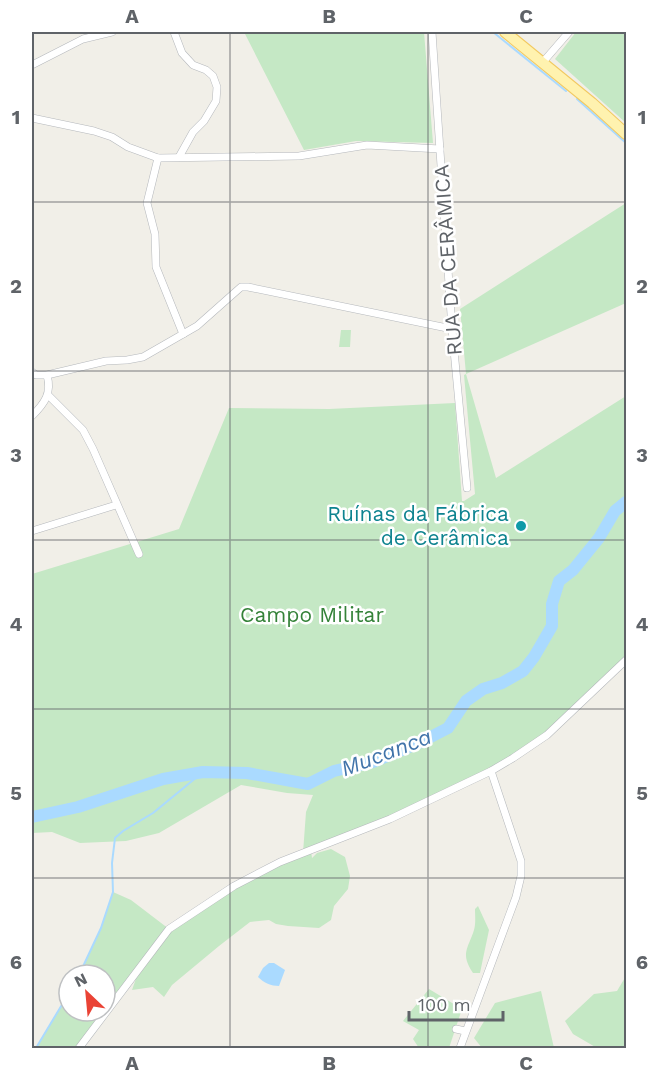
<svg xmlns="http://www.w3.org/2000/svg" width="658" height="1080" font-family="'Work Sans',sans-serif">
	<style>
		.green { fill: #c5e8c5 }
		.water { fill: #aadaff }
		.lines { fill: none; stroke-linecap: round; stroke-linejoin: round }
		.stream { stroke: #aadaff; stroke-width: 2 }
		.river { stroke: #aadaff; stroke-width: 12 }
		.street-casing { stroke: #b5b8bc; stroke-width: 8 }
		.primary-casing { stroke: #f2c960; stroke-width: 12 }
		.street { stroke: #fff; stroke-width: 7 }
		.primary { stroke: #fff2af; stroke-width: 10 }
		.grid { fill: none; stroke: #5f6368; stroke-width: 1.5; stroke-opacity: 0.55 }
		.culture-dot { fill: #0f9aa8; stroke: #fff; stroke-width: 2 }
		.labels { text-anchor: middle; stroke-width: 5; stroke-linejoin: round; paint-order: stroke }
		.street-label { font-size: 21px; fill: #5f6368; stroke: #fff }
		.culture-label { font-size: 21px; fill: #0d838f; stroke: #fff; text-anchor: end }
		.park-label { font-size: 21px; fill: #348238; stroke: #fff }
		.water-label { font-size: 22px; font-style: italic; fill: #4174aa; stroke: #fff }
		.neatline { fill: none; stroke: #5f6368; stroke-width: 2 }
		.grid-label { font-size: 20px; text-anchor: middle; font-weight: bold; fill: #5f6368 }
	</style>
	<rect width="100%" height="100%" fill="#f1efe8"/>
	<g class="green">
		<path d="M244 32H424L433 143 356 141 304 150Z"/>
		<path d="M576 32H626V123L555 59Z"/>
		<path d="M626 203V303L466 374 496 478 626 396V660L547 735 491 771 311 850 312 858 317 853 331 849 345 857 350 876 348 889 334 906 331 920 319 928 288 926 276 924 269 920 250 922 219 946 172 985 164 997 153 987 132 990 138 973 79 1048H36L69 993V1011H105V975H79L101 928 113 892 131 900 169 929 234 886 303 853 306 812 313 795 287 793 241 785 159 833 126 841 80 843 52 832 32 833V574L179 529 229 408 329 409 455 403 462 501H464L475 494 464 375 466 374 460 309Z"/>
		<path d="M341 330H351L350 347H339Z"/>
		<path d="M478 906 489 930 480 973H473C460 953 468 949 474 930 476 924 475 915 475 909Z"/>
		<path d="M626 976V1048H597L573 1034 565 1021 594 994 617 991Z"/>
		<path d="M429 989 462 1009 449 1048H419L413 1039 419 1030 403 1021Z"/>
		<path d="M541 991 554 1048H482L474 1038 495 1003Z"/>
	</g>
	<path class="water" d="M269 963H274L285 970 279 986C271 986 264 983 258 977L263 968Z"/>
	<g class="lines">
		<g class="stream">
			<path d="M493 32 566 91"/>
			<path d="M577 99 626 143"/>
			<path d="M79 975 101 928 113 892 112 863 115 838 123 831 153 813 203 772"/>
			<path d="M36 1048 69 993"/>
		</g>
		<path class="river" d="M32 817 78 807 163 779 203 772 247 773 308 784 334 771 373 762 421 742 448 728 466 701 483 689 502 683 523 671 534 657 552 626V604L559 581 573 570 599 538 615 511 626 502"/>
		<defs>
			<g id="street">
				<path d="M174 32 182 53 193 65 206 70 213 76 217 87 216 101 204 121 193 132 179 157"/>
				<path d="M432 32 452 329 467 488"/>
				<path d="M543 62 569 32"/>
				<path d="M32 65 83 39 112 32"/>
				<path d="M32 118 94 131 112 137 128 147 158 158 299 156 367 145 440 149"/>
				<path d="M158 158 147 203 155 234 156 267 183 334"/>
				<path d="M32 372 36 375H47L106 361 127 360 143 357 197 326 241 287H248L452 329"/>
				<path d="M48 395 83 430 93 449 139 554"/>
				<path d="M32 416C45 403 52 393 47 375"/>
				<path d="M32 531 116 505"/>
				<path d="M456 1029 465 1031"/>
				<path d="M79 1048 169 929 234 886 280 862 390 819 491 771 513 758 547 735 626 660"/>
				<path d="M460 1048 516 897 521 876V861L491 771"/>
			</g>
			<path id="primary" d="M505 32 592 103 626 134"/>
		</defs>
		<use href="#street" class="street-casing"/>
		<use href="#primary" class="primary-casing"/>
		<use href="#street" class="street"/>
		<use href="#primary" class="primary"/>
	</g>
	<path class="grid" d="M230 32V1048M428 32V1048M32 202H626M32 371H626M32 540H626M32 709H626M32 878H626"/>
	<circle class="culture-dot" cx="521" cy="526" r="6"/>
	<g class="labels">
		<g class="street-label">
			<text transform="translate(448 260) rotate(-94)" y="7">RUA DA CERÂMICA</text>
		</g>
		<g class="culture-label">
			<text x="509" y="521">Ruínas da Fábrica<tspan x="509" dy="24">de Cerâmica</tspan></text>
		</g>
		<g class="park-label">
			<text x="312" y="622">Campo Militar</text>
		</g>
		<g class="water-label">
			<text transform="translate(386 752) rotate(-21)" y="8">Mucanca</text>
		</g>
	</g>
	<rect width="658" height="1080" fill="none" stroke="#ffffff" stroke-width="66"/>
	<g transform="translate(87 993) rotate(334)"><circle r="28" fill="#ffffff" stroke="#bfc1c3" stroke-width="1.5"/>
	<path d="M0-4.5L10 22L0 15L-10 22Z" fill="#ea4335"/>
	<text y="-9" font-size="16" font-weight="bold" text-anchor="middle" fill="#5f6368">N</text>
	</g>
	<path d="M409 1011v9h94v-9" fill="none" stroke="#5f6368" stroke-width="3"/>
	<text x="418" y="1011" font-size="18" fill="#5f6368" stroke="#ffffff" stroke-width="4.5" paint-order="stroke">100 m</text>
	<rect x="33" y="33" width="592" height="1014" class="neatline"/>
	<g class="grid-label">
		<text x="132" y="23">A</text>
		<text x="329" y="23">B</text>
		<text x="526" y="23">C</text>
		<text x="16" y="124">1</text>
		<text x="642" y="124">1</text>
		<text x="16" y="293">2</text>
		<text x="642" y="293">2</text>
		<text x="16" y="462">3</text>
		<text x="642" y="462">3</text>
		<text x="16" y="631">4</text>
		<text x="642" y="631">4</text>
		<text x="16" y="800">5</text>
		<text x="642" y="800">5</text>
		<text x="16" y="969">6</text>
		<text x="642" y="969">6</text>
		<text x="132" y="1070">A</text>
		<text x="329" y="1070">B</text>
		<text x="526" y="1070">C</text>
	</g>
</svg>
